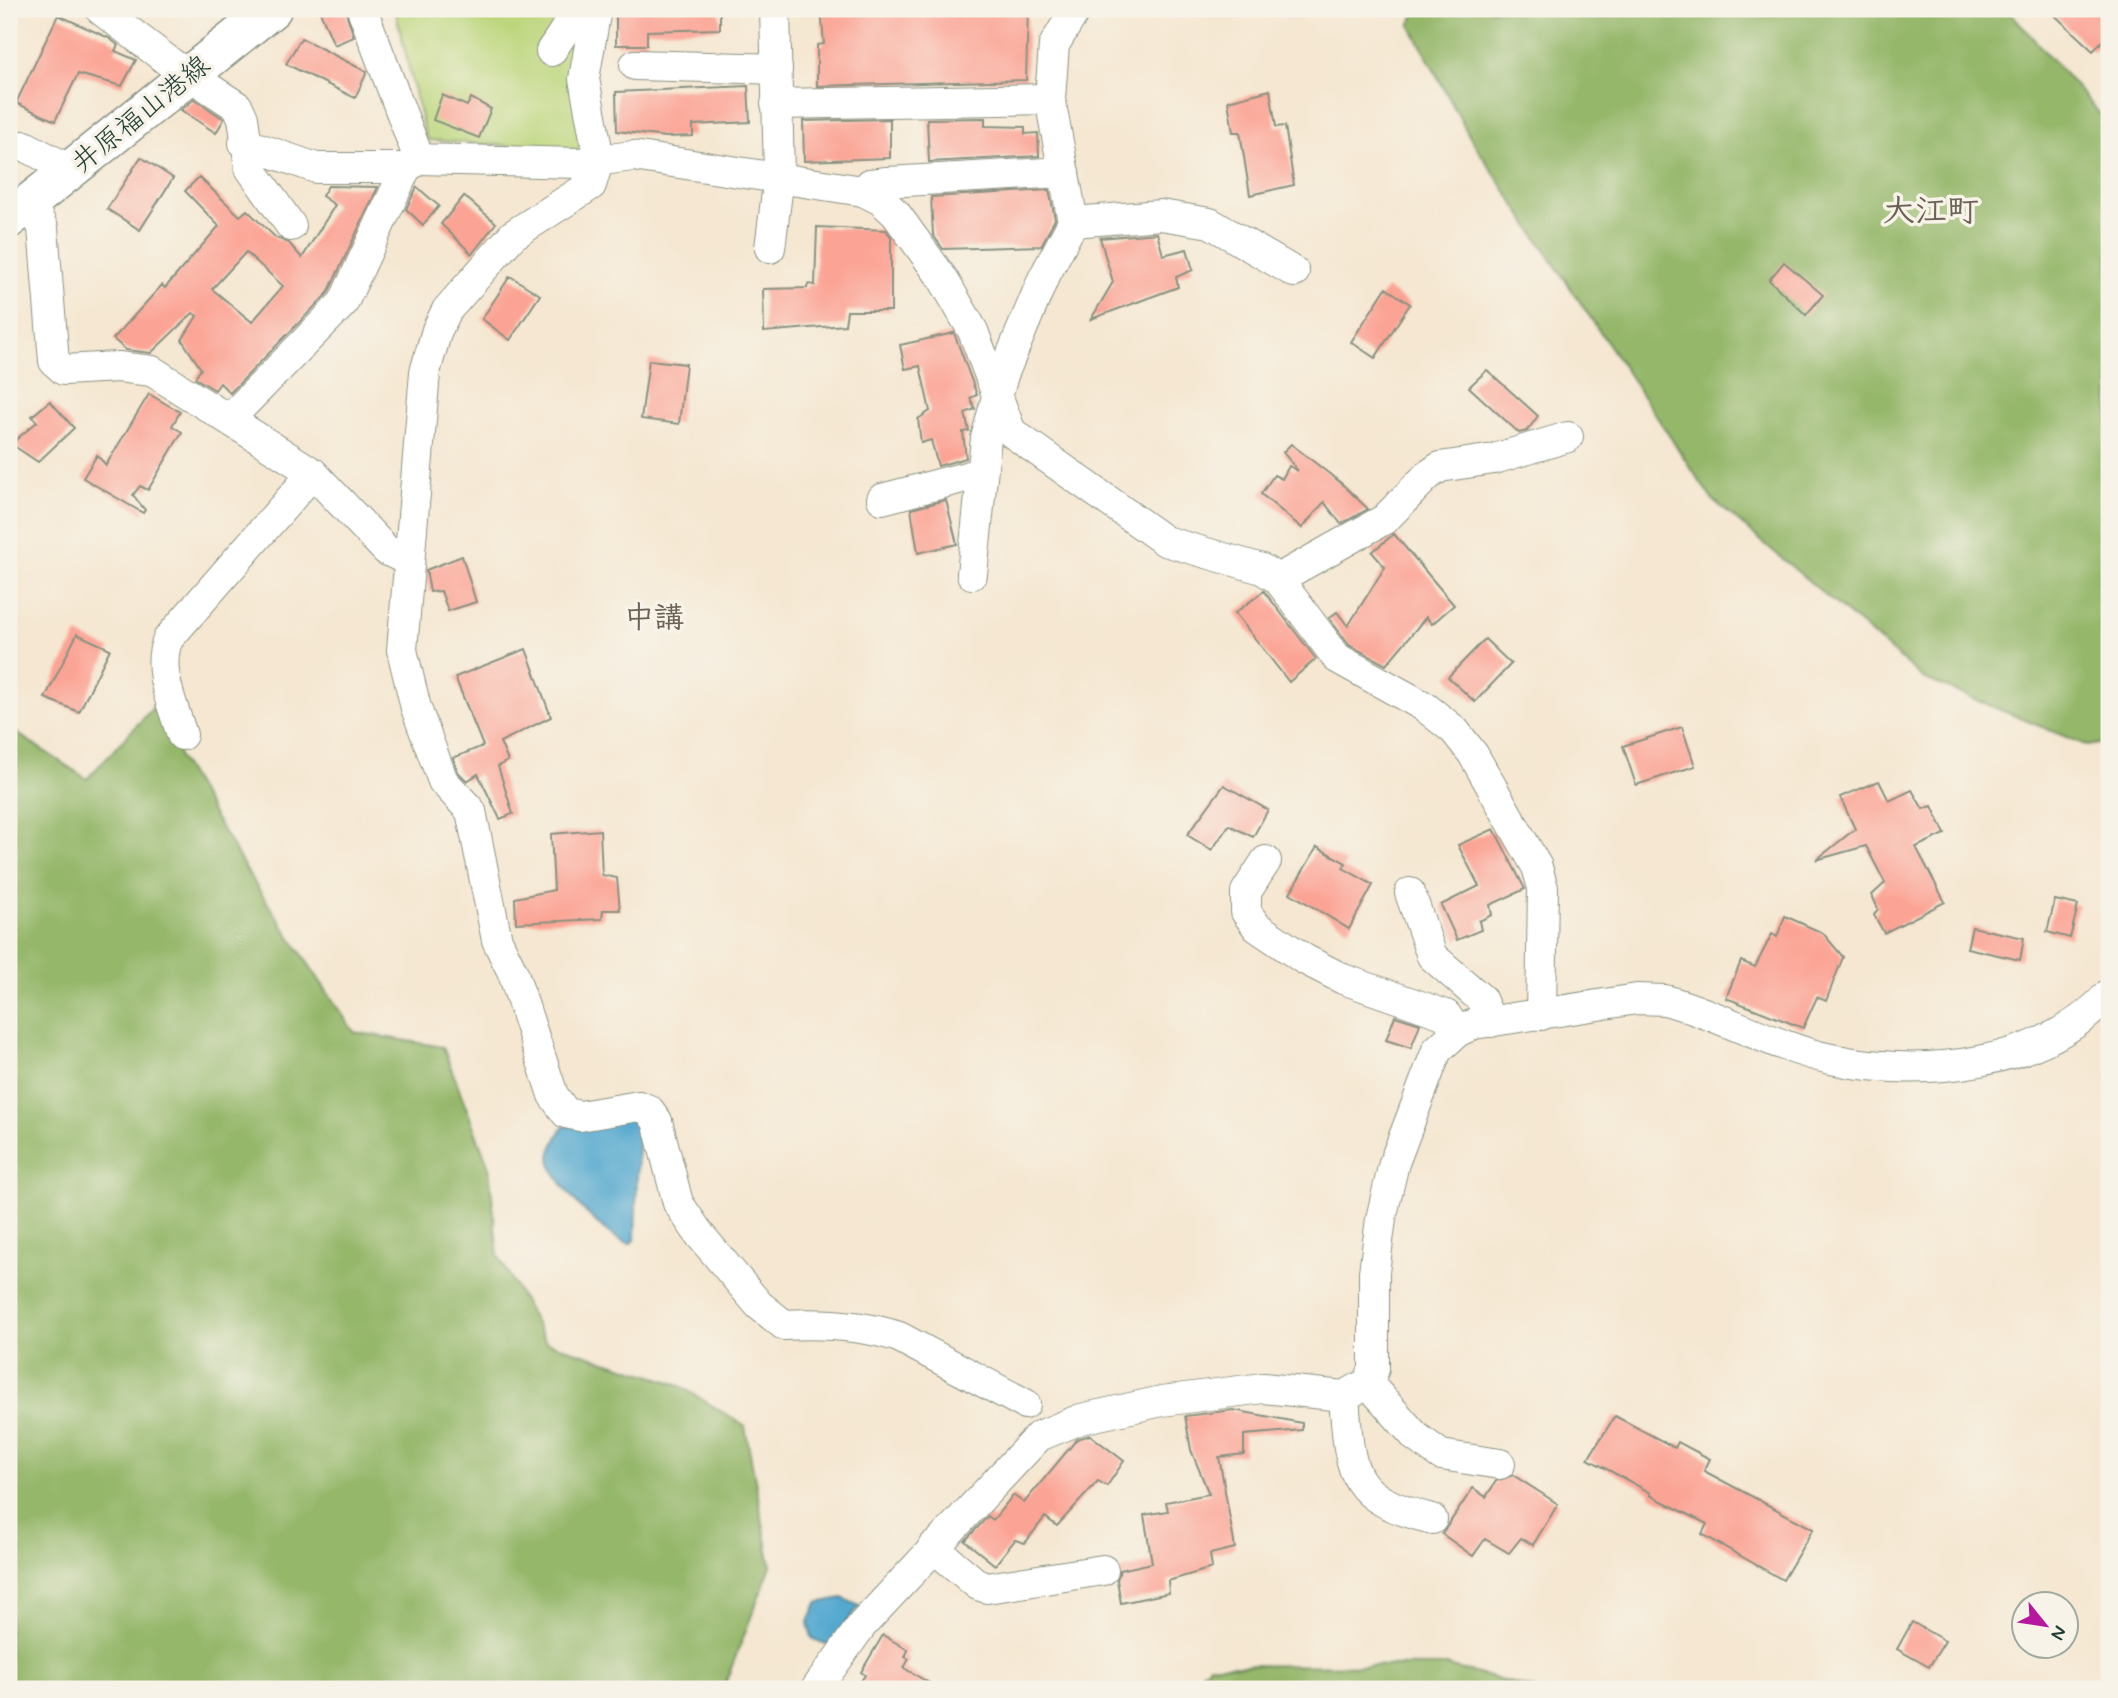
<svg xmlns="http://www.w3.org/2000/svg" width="2118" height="1698" font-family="Mynerve,'Klee One',sans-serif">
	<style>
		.green { fill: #bcd67b; stroke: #6e8a58; stroke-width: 2 }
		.forest { fill: #95b76b; stroke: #5a7a50; stroke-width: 2 }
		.water { fill: #53a8cf; stroke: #397282; stroke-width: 2 }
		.building { fill: #fba495; fill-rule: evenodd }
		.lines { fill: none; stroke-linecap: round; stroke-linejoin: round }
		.street-casing { stroke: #8a9282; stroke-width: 32 }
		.primary-casing { stroke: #8a9282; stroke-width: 41 }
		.street { stroke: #fff; stroke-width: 30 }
		.primary { stroke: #fff; stroke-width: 38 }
		.labels { text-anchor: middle; stroke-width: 7; stroke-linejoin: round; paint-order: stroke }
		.street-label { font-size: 28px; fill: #1f3d34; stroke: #f7f3e8 }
		.neighbourhood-label { font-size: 30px; font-weight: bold; fill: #6c6156; stroke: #f7f3e8 }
		.quarter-label { font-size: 32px; font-weight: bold; fill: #6c6156; stroke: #f7f3e8 }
	</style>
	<rect width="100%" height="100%" fill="#f7f3e8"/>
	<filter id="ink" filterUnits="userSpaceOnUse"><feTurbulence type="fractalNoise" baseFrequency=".0143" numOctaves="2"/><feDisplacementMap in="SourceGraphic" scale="14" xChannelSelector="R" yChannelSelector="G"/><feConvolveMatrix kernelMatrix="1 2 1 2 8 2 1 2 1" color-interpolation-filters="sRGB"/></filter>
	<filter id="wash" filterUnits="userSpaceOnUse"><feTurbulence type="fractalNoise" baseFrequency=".00686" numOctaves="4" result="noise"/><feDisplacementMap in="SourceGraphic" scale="28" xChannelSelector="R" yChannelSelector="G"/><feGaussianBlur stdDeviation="1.57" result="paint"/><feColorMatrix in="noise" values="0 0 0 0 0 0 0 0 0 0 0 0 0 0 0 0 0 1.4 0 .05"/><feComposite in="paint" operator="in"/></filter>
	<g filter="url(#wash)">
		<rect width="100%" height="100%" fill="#f5e7d1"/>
		<path class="green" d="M395 9H584L580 151 429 140 425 135Z"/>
		<g class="forest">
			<path d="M1417 9H2007L2109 124V742L2088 746 1923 678 1711 498 1471 139 1410 25Z"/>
			<path d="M162 698 180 759 251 878 354 1032 443 1047 489 1167 498 1255 546 1342 677 1384 745 1426 771 1566 723 1689H9V728L87 779Z"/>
			<path d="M1209 1665 1448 1666 1535 1689H1186Z"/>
		</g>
		<g class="water">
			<path d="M639 1115 635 1240 630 1244C608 1240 550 1181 550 1157 550 1149 559 1135 563 1127Z"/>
			<path d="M842 1598 860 1606 843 1626 833 1648 812 1638 808 1623 817 1603Z"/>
		</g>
		<g id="blocks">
			<g class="building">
				<path d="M319 9H345L354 37 334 45Z"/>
				<path d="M616 9H720V29L647 31V45H616Z"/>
				<path d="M821 9H1028L1026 80 817 86V45L824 44Z"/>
				<path d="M2048 9H2109V34L2093 51Z"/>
				<path d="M58 15 109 38 118 45 115 51 136 60 122 86 78 74 55 121 16 103Z"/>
				<path d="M301 38 367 72 355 98 286 64Z"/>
				<path d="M748 86 750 122 693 125V136L666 137 617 131 616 92Z"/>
				<path d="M1270 90 1276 127 1285 126 1294 185 1250 195 1240 132H1233L1228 101Z"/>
				<path d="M442 95 467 106 471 98 491 109 479 138 433 120Z"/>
				<path d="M194 99 224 119 216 133 181 110Z"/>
				<path d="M985 118V126L1025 127V134L1038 133 1039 156 929 162 927 119Z"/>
				<path d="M890 119V158L804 161 803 121Z"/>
				<path d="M141 157 173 178 140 230 107 209Z"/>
				<path d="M199 177 240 216 247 210 276 238 289 243 302 258 335 205 322 196 328 186 378 187 328 293 230 393 220 383 215 390 195 378 201 369 182 340 197 316 193 313 151 353 126 350 113 339 162 285 165 288 219 226 185 191ZM246 252 283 286 252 322 212 289Z"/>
				<path d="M417 187 439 206 423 225 406 209Z"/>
				<path d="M1049 190 1055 219 1041 246 943 249 933 235 931 197Z"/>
				<path d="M464 196 496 223 472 254 441 224Z"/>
				<path d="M817 227 886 230 891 237V311H847L845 325 764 332 763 289 807 288 808 284 815 285Z"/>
				<path d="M1157 233 1163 255 1187 249 1193 270 1176 277 1178 287 1091 319 1113 282 1100 238Z"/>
				<path d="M1784 262 1823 295 1806 315 1769 280Z"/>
				<path d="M510 276 540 295 510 340 482 319Z"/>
				<path d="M1386 288 1410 304 1375 358 1351 342Z"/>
				<path d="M954 333 977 395 970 398 975 409 965 413 969 431 963 432 966 458 938 466 931 440 921 443 918 419 930 411 920 366 905 369 900 345Z"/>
				<path d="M649 360 686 364 679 424 641 419Z"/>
				<path d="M1487 370 1538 416 1527 431 1519 433 1469 387Z"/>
				<path d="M149 394 180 412 172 426 182 432 148 490 140 486 133 495 145 510 143 513 83 478 97 455 106 465Z"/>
				<path d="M50 401 74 428 38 462 11 444 37 422 32 416Z"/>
				<path d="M1291 444 1341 483 1368 509 1341 524 1324 502 1302 528 1261 494 1274 475 1282 479 1289 466 1298 471 1283 452Z"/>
				<path d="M946 500 957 544 918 553 911 509Z"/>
				<path d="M1394 534 1454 605 1432 624 1426 617 1386 665 1349 645 1329 618 1337 612 1348 626 1385 567 1372 552Z"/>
				<path d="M462 556 476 602 448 611 441 591 430 592 426 570Z"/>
				<path d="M1264 591 1316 659 1289 682 1235 613Z"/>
				<path d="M77 634 110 649 79 712 45 698Z"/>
				<path d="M1485 639 1511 664 1475 702 1448 677Z"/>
				<path d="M526 649 551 717 500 742 508 761 498 766 513 814 500 819 478 774 467 781 458 772 453 758 483 746 455 677Z"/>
				<path d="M1682 727 1695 766 1636 785 1623 746Z"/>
				<path d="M1879 781 1889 801 1912 790 1923 809 1932 806 1945 834 1916 847 1945 902 1884 933 1874 915 1878 909 1872 895 1885 883 1866 846 1816 860 1855 829 1840 797Z"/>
				<path d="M1224 785 1268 810 1253 837 1229 825 1212 850 1187 835Z"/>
				<path d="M1494 829 1525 889 1490 905 1492 915 1479 921 1481 930 1457 940 1441 905 1479 886 1458 845Z"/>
				<path d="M600 830 602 875 617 878 620 910H603L602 919 516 923 515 898 554 890 551 834Z"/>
				<path d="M1317 847 1346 863 1343 868 1373 885 1349 929 1290 893Z"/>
				<path d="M2055 900 2078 905 2070 938 2047 932Z"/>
				<path d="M1785 916 1823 933 1843 957 1826 1001 1817 997 1803 1028 1726 998 1741 961 1755 967 1772 934 1777 937Z"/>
				<path d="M1972 927 2024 938 2020 960 1967 948Z"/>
				<path d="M1395 1016 1420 1024 1411 1048 1386 1040Z"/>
				<path d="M1233 1410 1302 1423V1430L1244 1435V1454L1219 1457 1235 1548 1210 1554 1212 1568 1168 1581 1169 1593 1121 1603 1117 1580 1120 1570 1152 1563 1144 1515 1168 1511 1166 1502 1209 1494 1191 1450 1185 1416Z"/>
				<path d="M1615 1416 1675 1448 1678 1442 1710 1459 1704 1471 1813 1529 1783 1580 1702 1534 1707 1524 1650 1495 1651 1493 1588 1459Z"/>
				<path d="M1090 1435 1124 1461 1107 1486 1098 1481 1057 1526 1045 1517 1025 1543 1015 1540 995 1565 965 1541 988 1516 993 1520 1013 1495 1024 1503 1077 1439Z"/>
				<path d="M1513 1475 1558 1504 1533 1545 1521 1538 1509 1553 1485 1539 1473 1556 1442 1534 1473 1488 1486 1497 1496 1481Z"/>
				<path d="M1912 1622 1945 1641 1929 1667 1897 1649Z"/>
				<path d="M883 1635 908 1650 905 1657 909 1659 904 1668 939 1689H856L865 1675 861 1672Z"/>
			</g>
		</g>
	</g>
	<g filter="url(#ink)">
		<use href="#blocks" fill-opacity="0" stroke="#8a9282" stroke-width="2"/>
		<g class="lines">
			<defs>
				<g id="street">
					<path d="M100 9 172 64 238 107 243 118 250 168 291 226"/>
					<path d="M362 9 419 159 579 163 633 156 863 191 870 184 887 182 1064 172"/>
					<path d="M596 9 584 79 599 159 591 185 513 235 447 310 437 330 425 372 402 650 416 708 443 781 471 811 497 940 513 973 553 1095 566 1113 580 1116 639 1106 649 1110 657 1121 678 1203 700 1235 759 1305 784 1325C823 1323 862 1325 899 1337L1025 1404"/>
					<path d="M551 51 579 9"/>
					<path d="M635 65 777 69"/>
					<path d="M776 104 1050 99"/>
					<path d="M244 143 316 168H406"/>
					<path d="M9 146H25L70 170"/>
					<path d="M863 191 881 200 896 214 943 279 973 331 1011 432 1165 541 1262 569 1278 579 1337 658 1425 707 1454 730 1473 754 1537 867 1543 888 1541 1015"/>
					<path d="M30 202 43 228 54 361 64 370 118 367 152 371 313 473 386 550 407 560"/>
					<path d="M1073 222 1161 215 1210 223 1294 272"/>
					<path d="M770 248 779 176 775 9"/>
					<path d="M229 419 343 303 406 168 419 159"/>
					<path d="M882 499 981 473"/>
					<path d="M972 574 986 438 1003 375 1043 279 1073 222 1050 99 1054 45 1076 9"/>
					<path d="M1278 579 1385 519 1427 476 1440 467 1494 459 1568 437"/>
					<path d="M182 735C173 705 155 669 168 639L313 473"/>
					<path d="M1266 861 1246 892V912L1257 927 1304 959 1343 979 1446 1015 1457 1032"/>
					<path d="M1410 893 1432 956 1481 999 1491 1022"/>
					<path d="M1368 1383 1416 1437 1441 1455 1500 1464"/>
					<path d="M1344 1396C1350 1475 1349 1498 1432 1519"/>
					<path d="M933 1547 978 1585 987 1588 1103 1570"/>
					<path d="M816 1689 862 1625 1039 1436 1081 1419 1162 1401 1263 1388 1344 1396 1368 1383 1374 1369V1272L1381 1219 1394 1163 1437 1050 1457 1032 1474 1024 1637 999 1665 1000C1721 1015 1774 1047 1831 1059 1923 1078 2042 1067 2109 994"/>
				</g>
				<path id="primary" d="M9 219 272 9"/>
			</defs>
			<use href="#street" class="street-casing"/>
			<use href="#primary" class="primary-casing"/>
			<use href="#street" class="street"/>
			<use href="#primary" class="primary"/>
		</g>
	</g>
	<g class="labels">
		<g class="street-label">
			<text transform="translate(140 113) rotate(-39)" y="10">井原福山港線</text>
		</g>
		<g class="neighbourhood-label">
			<text x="654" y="627">中講</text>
		</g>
		<g class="quarter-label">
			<text x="1931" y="221">大江町</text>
		</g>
	</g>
	<rect width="2118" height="1698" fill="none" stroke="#f7f3e8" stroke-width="35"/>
	<g transform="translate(2045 1625) rotate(120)"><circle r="33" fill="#f7f3e8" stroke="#a1aaa0" stroke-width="2"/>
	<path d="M0-5L12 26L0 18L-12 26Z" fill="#b5179e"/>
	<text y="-10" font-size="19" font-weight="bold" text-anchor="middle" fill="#1f3d34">N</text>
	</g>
</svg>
